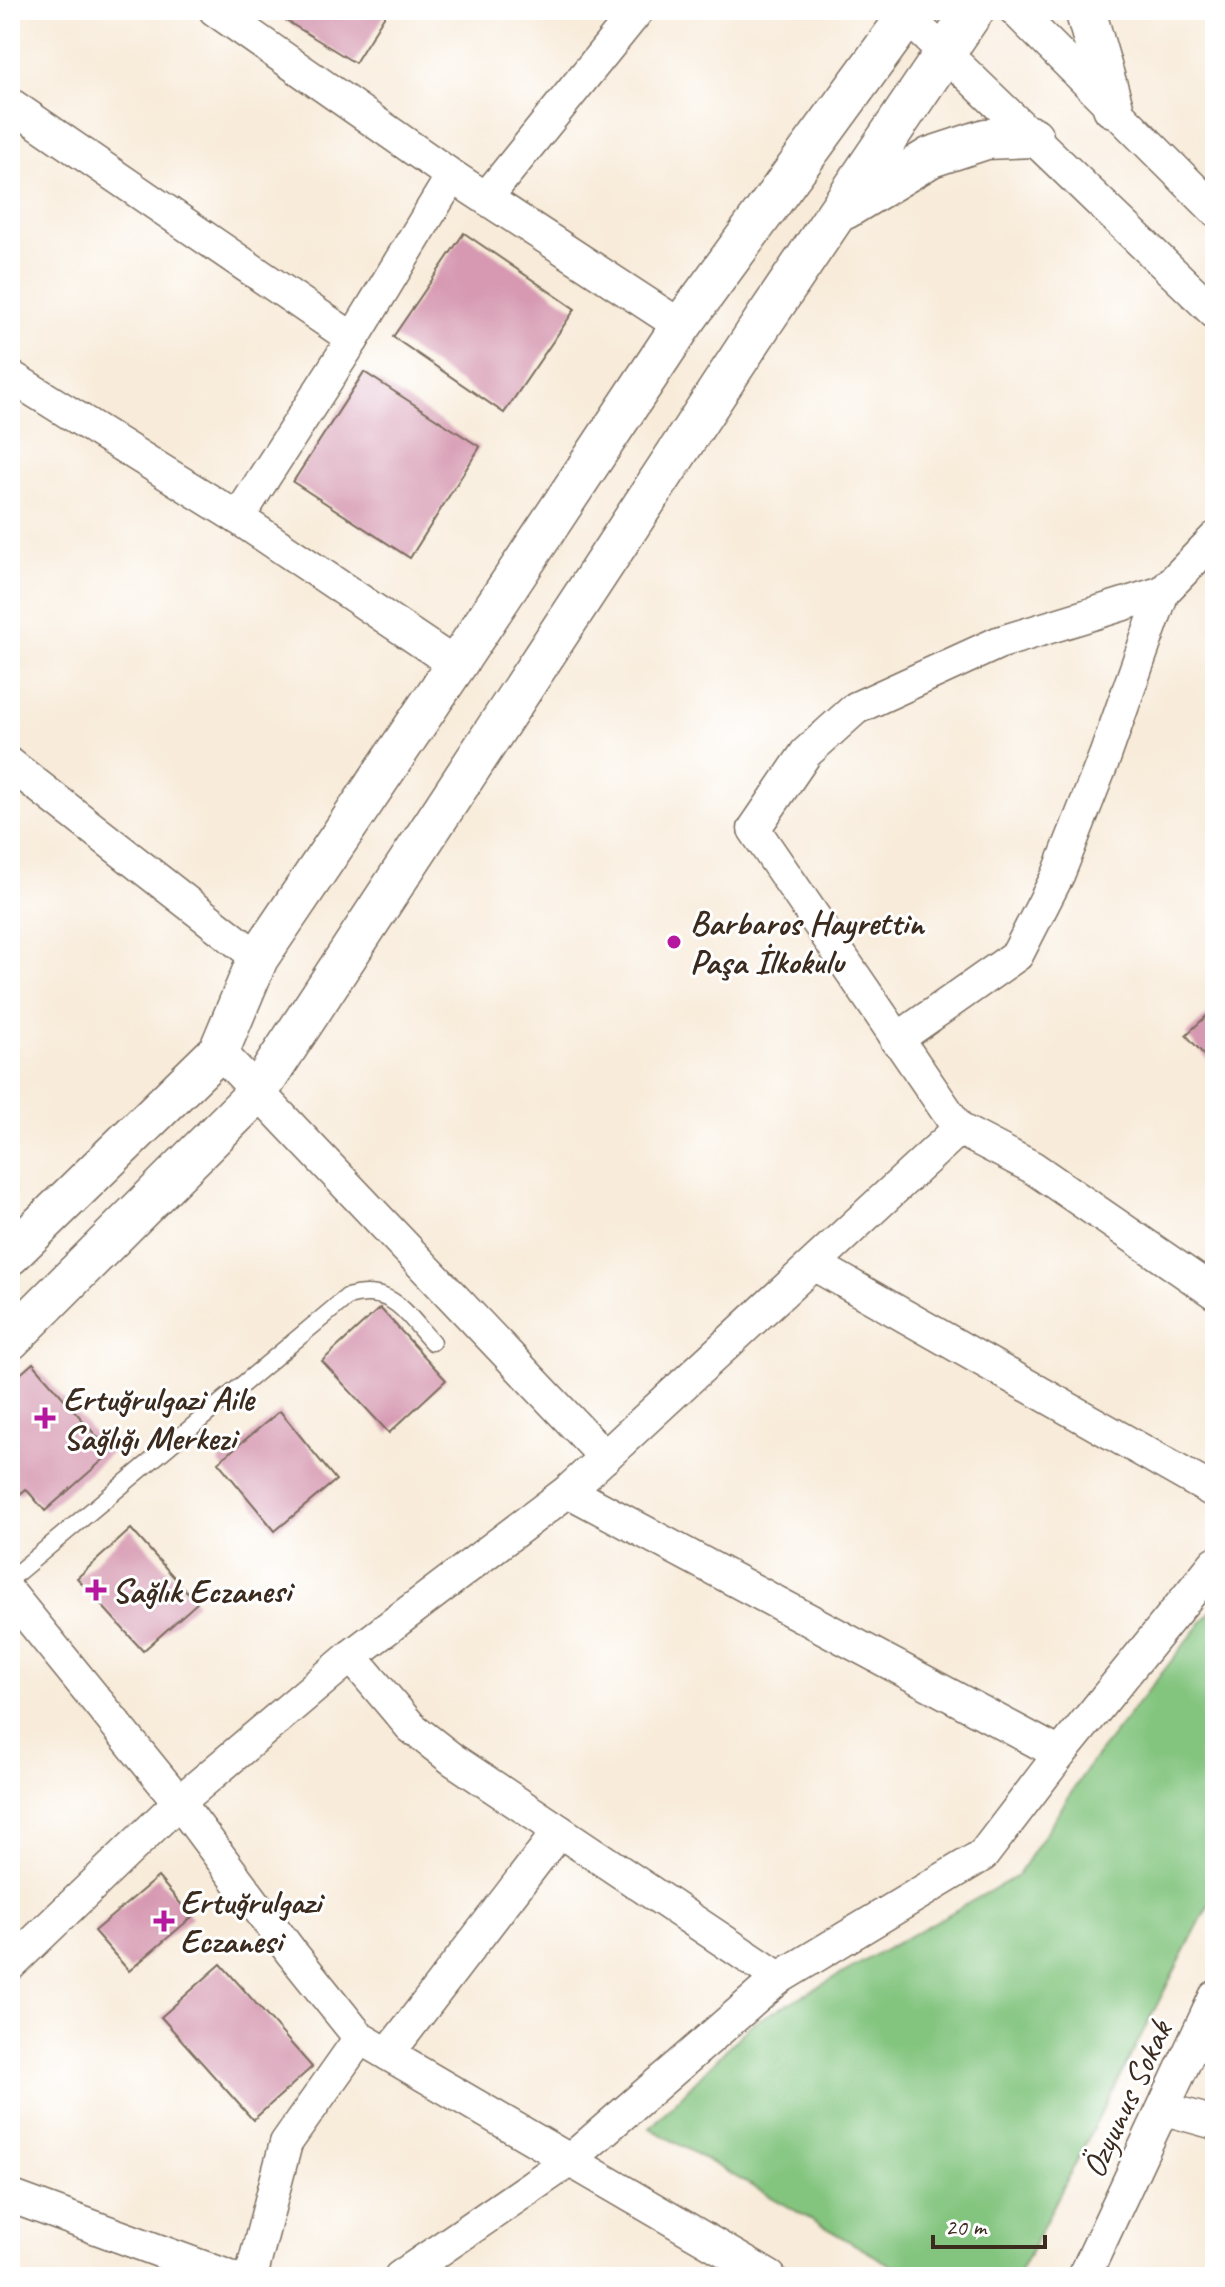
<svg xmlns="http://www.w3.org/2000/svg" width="1225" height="2287" font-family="Caveat,sans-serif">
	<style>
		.green { fill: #83c57f; stroke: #5f784e; stroke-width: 2 }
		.building { fill: #d699b1 }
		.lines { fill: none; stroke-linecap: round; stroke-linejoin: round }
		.service-casing { stroke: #7d6e5f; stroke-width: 19 }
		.minor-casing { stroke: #7d6e5f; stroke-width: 35 }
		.tertiary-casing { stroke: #7d6e5f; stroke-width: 43 }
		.service { stroke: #fff; stroke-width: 16 }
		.minor { stroke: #fff; stroke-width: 32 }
		.tertiary { stroke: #fff; stroke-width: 40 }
		.poi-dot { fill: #b5179e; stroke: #fff; stroke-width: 3 }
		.labels { text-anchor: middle; stroke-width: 6; stroke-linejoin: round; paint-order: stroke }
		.poi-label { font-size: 34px; font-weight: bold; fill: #3b2a1e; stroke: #fff; text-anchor: start }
		.street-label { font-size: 34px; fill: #3b2a1e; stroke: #fff }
	</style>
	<rect width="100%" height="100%" fill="#fff"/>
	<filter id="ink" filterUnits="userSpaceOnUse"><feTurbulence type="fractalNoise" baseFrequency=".0125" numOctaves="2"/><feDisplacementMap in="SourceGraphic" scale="16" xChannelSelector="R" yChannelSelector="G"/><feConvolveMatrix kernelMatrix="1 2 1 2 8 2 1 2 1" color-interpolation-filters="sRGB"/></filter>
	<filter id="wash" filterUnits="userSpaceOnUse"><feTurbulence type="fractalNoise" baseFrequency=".006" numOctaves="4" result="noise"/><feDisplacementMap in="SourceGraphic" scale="32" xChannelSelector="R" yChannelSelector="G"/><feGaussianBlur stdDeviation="1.8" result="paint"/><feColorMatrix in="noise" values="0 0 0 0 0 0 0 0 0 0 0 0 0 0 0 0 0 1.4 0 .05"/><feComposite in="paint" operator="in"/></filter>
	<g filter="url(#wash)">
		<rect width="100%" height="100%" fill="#f8ebd9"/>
		<path class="green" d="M1215 1606V1892L1017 2277H912L650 2128 750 2025 1017 1876 1090 1764Z"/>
		<g id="blocks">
			<g class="building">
				<path d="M269 10H388L355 63Z"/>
				<path d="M464 233 575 309 504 413 393 337Z"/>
				<path d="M364 372 480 447 410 558 293 482Z"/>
				<path d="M1215 1008V1067L1186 1035Z"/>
				<path d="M380 1308 446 1380 389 1433 322 1361Z"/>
				<path d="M33 1363 111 1453 45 1511 26 1489 19 1495 10 1485V1383Z"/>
				<path d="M280 1411 336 1480 275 1531 218 1462Z"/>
				<path d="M131 1529 197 1603 143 1651 77 1578Z"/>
				<path d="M158 1877 192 1917 129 1971 94 1931Z"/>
				<path d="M221 1964 312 2067 253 2120 161 2017Z"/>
			</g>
		</g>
	</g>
	<g filter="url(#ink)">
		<use href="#blocks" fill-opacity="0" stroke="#7d6e5f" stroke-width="2"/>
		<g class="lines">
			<defs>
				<path id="service" d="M10 1579 347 1297C392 1284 405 1313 432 1342"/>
				<g id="minor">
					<path d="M215 10 452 176 681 326"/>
					<path d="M900 10 1215 313"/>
					<path d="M1015 10 1215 210"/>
					<path d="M10 104 353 339"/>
					<path d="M486 198 638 10"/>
					<path d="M10 376 238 518 456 665"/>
					<path d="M238 518 353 339 452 176"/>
					<path d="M1215 538 1163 592 998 643 856 708 806 753 754 829 959 1129 1032 1167 1215 1293"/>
					<path d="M10 764 258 958"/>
					<path d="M896 1040 1017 955 1058 875 1105 756 1163 592"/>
					<path d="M219 1051 605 1457"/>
					<path d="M815 1265 1215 1492"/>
					<path d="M568 1491 1060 1754"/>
					<path d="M10 1594 179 1802 291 1952 360 2038 770 2277"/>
					<path d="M351 1656 411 1727 452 1759 779 1978"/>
					<path d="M10 1965 179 1802 351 1656 568 1491 959 1129"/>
					<path d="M388 2054 559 1831"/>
					<path d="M1165 2109 1215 2123"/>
					<path d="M10 2196 230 2277"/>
					<path d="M251 2277 286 2143 360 2038"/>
					<path d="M400 2277 570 2160 779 1978 983 1855 1060 1754 1215 1563"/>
					<path d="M1084 2277 1215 1997"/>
				</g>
				<g id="tertiary">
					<path d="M1085 10 1113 107"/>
					<path d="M845 209 931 157 986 139 1033 137"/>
					<path d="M10 1255 219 1051 258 958 456 665 681 326 912 10"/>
					<path d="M10 1340 257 1093 765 319 974 10"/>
				</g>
			</defs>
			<use href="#service" class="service-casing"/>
			<use href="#minor" class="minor-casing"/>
			<use href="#tertiary" class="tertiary-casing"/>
			<use href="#service" class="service"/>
			<use href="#minor" class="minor"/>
			<use href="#tertiary" class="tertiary"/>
		</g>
	</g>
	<g class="poi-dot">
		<circle cx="674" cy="942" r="8"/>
		<path d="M41 1406h8v8h8v8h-8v8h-8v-8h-8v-8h8z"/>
		<path d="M92 1578h8v8h8v8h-8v8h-8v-8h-8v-8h8z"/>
		<path d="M160 1909h8v8h8v8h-8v8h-8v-8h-8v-8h8z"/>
	</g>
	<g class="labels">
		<g class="poi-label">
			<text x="690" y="934">Barbaros Hayrettin<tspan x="690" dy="39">Paşa İlkokulu</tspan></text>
			<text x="63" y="1410">Ertuğrulgazi Aile<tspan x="63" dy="39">Sağlığı Merkezi</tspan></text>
			<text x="112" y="1602">Sağlık Eczanesi</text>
			<text x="180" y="1913">Ertuğrulgazi<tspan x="180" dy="39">Eczanesi</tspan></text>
		</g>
		<g class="street-label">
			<text transform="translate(1126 2099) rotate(-65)" y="12">Özyunus Sokak</text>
		</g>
	</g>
	<rect width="1225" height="2287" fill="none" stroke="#fff" stroke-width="40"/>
	<path d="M933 2235v12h112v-12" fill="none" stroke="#3b2a1e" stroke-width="4"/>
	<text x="945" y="2235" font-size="24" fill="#3b2a1e" stroke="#ffffff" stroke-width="6" paint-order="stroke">20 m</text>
</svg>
